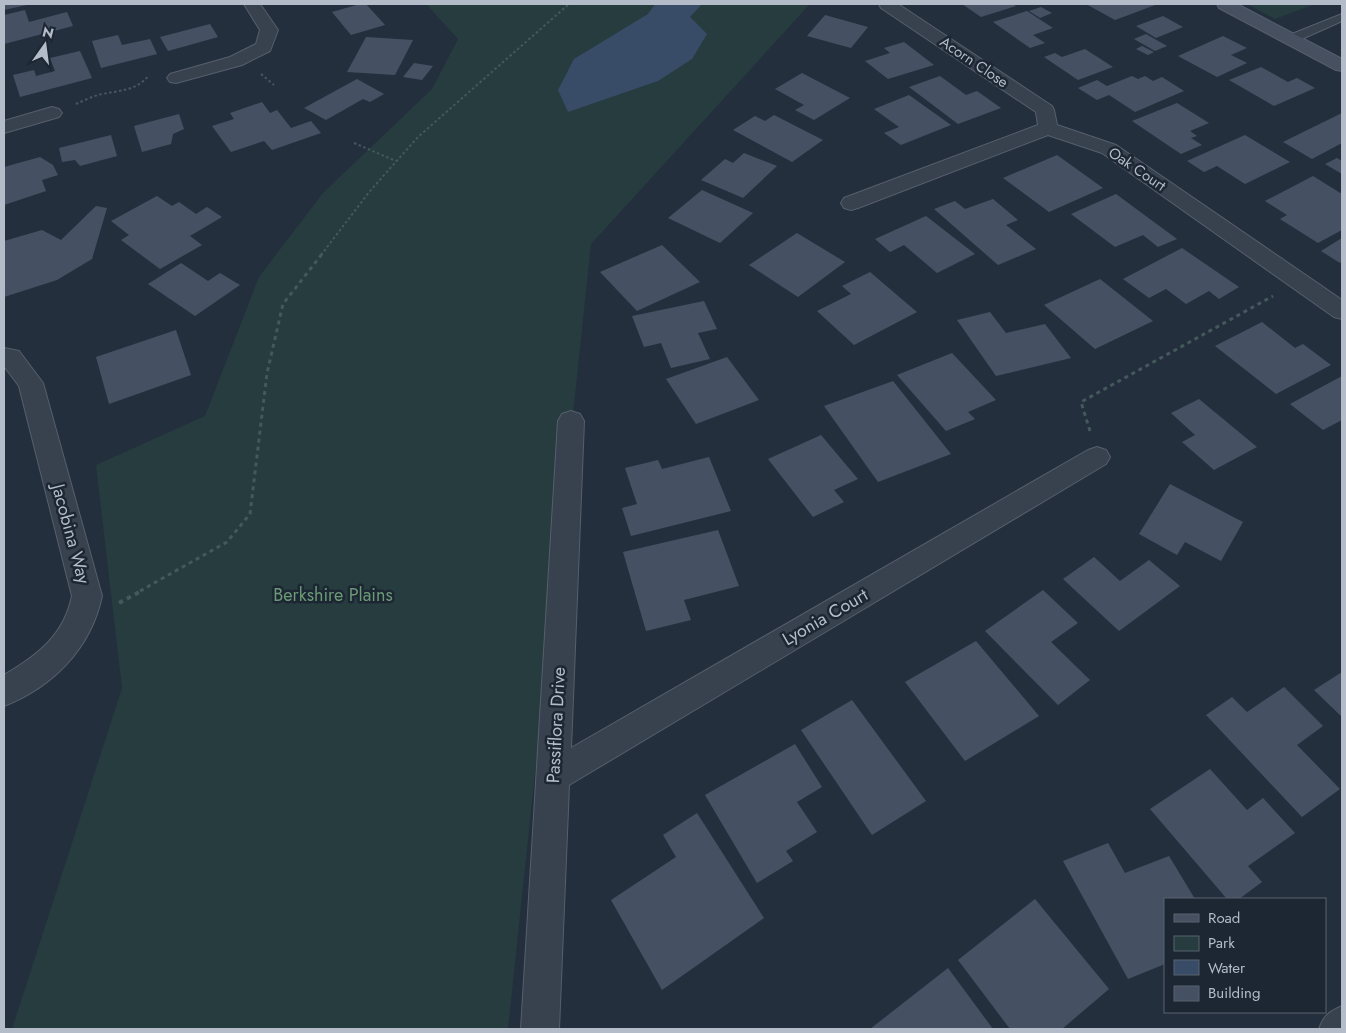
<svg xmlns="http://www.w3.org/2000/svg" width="1346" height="1033" font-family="Jost,sans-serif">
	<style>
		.green { fill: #263c3f }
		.water { fill: #394c67 }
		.building { fill: #455162 }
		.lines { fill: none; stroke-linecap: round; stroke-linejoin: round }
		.service-casing { stroke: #565f6c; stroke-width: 2 }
		.minor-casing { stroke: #565f6c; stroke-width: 2 }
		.secondary-casing { stroke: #565f6c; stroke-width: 2 }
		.path-far2 { stroke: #44595c; stroke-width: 2; stroke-dasharray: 2.5 2.5; stroke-linecap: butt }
		.path-far1 { stroke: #44595c; stroke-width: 3; stroke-dasharray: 4 4; stroke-linecap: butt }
		.path { stroke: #44595c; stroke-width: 4; stroke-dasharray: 4.5 4.5; stroke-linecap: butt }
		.service { fill: #38414e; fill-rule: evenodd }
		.minor { fill: #38414e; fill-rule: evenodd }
		.secondary { fill: #465061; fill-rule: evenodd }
		.labels { text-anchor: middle; stroke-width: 5; stroke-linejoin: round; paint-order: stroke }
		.far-street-label { font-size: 15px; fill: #b4bcc9; stroke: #1d2633 }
		.street-label { font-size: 18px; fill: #b4bcc9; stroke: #1d2633 }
		.park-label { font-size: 18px; fill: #6b9a76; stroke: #1d2633 }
	</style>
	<rect width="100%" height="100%" fill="#242f3e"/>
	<g class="green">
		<path d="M426 4H810L591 244 508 1029H12L122 688 96 465 205 416 259 277 323 193 432 89 458 39Z"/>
		<path d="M1247 4H1315L1275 19Z"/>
	</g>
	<path class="water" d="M655 4H702L690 17 707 34 692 59 658 81 568 112 558 90 574 59 648 14Z"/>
	<g class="building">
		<path d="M4 4H27V5L4 10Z"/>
		<path d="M360 4H366L385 25 351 35 332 12Z"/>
		<path d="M962 4H1012L1016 6 981 17Z"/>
		<path d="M1086 4H1158L1115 20Z"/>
		<path d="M1041 7 1052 13 1040 18 1029 11Z"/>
		<path d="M25 10 29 22 67 12 73 26 4 44V15Z"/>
		<path d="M1027 11 1053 28 1033 35 1045 43 1030 48 993 22Z"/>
		<path d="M825 15 868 27 851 48 807 36Z"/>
		<path d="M1163 16 1183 27 1156 38 1136 26Z"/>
		<path d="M210 24 218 37 168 51 160 37Z"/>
		<path d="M1146 34 1167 46 1155 51 1134 39Z"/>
		<path d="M118 35 122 45 150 39 157 54 101 68 92 41Z"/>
		<path d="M1223 36 1247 48 1231 55 1247 63 1217 77 1178 56Z"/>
		<path d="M366 37 413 40 395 75 347 72Z"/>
		<path d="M904 42 934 65 888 79 865 61 890 53 884 48Z"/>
		<path d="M1142 46 1154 52 1148 55 1136 49Z"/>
		<path d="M1085 49 1113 67 1078 80 1044 57 1055 53 1062 57Z"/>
		<path d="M80 51 92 78 20 97 13 75 34 70 36 76 55 71 50 58Z"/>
		<path d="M414 63 433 66 422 80 403 77Z"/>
		<path d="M1261 67 1288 82 1297 78 1315 88 1274 106 1229 80Z"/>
		<path d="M802 73 850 98 814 120 795 110 804 105 775 89Z"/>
		<path d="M940 76 966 95 977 91 1001 108 958 124 909 87Z"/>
		<path d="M1132 76 1138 79 1145 76 1153 81 1162 77 1184 91 1135 112 1109 95 1097 100 1078 88 1097 80 1107 86Z"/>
		<path d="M357 79 384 94 370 102 363 99 326 120 304 108Z"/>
		<path d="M909 95 951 125 901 145 884 133 899 127 874 109Z"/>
		<path d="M262 102 270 113 277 110 291 128 311 121 321 133 272 150 264 141 231 152 212 126 234 119 230 113Z"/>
		<path d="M1177 103 1209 123 1190 131 1197 136 1191 138 1202 145 1181 154 1132 121Z"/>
		<path d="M1342 113V143L1312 159 1283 142Z"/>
		<path d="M179 114 184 129 173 134 171 144 142 152 134 126Z"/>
		<path d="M774 115 823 140 792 162 733 130 755 116 765 121Z"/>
		<path d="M111 135 117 156 80 166 75 160 62 162 59 148Z"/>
		<path d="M1245 135 1290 162 1245 184 1217 166 1204 172 1187 161Z"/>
		<path d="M744 153 777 166 743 198 701 180 725 159 733 163Z"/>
		<path d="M1057 155 1103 188 1049 212 1003 178Z"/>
		<path d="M40 157 53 165 58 175 42 180 46 191 4 205V167Z"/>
		<path d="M1337 158 1342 161V174L1325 164Z"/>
		<path d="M1313 176 1342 194V230L1318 243 1280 219 1287 215 1265 201Z"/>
		<path d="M702 190 753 213 720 243 668 218Z"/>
		<path d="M1116 194 1177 239 1158 247 1143 235 1115 247 1071 214Z"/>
		<path d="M157 196 172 206 179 202 196 214 207 207 222 217 190 236 202 245 160 269 121 240 129 235 111 221Z"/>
		<path d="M993 199 1018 220 1006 225 1036 249 998 265 934 209 955 201 965 209Z"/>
		<path d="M96 206 107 208 92 259 57 280 4 297V241L42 230 61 240Z"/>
		<path d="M926 216 975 254 937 273 904 245 890 252 875 239Z"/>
		<path d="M797 233 845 262 798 297 749 265Z"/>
		<path d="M1342 238V261L1340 263 1321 251Z"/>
		<path d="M662 245 700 282 637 311 600 272Z"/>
		<path d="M1182 248 1239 287 1219 299 1209 291 1186 304 1166 289 1149 298 1123 279Z"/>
		<path d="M181 263 208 281 220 273 240 285 195 316 148 284Z"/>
		<path d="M870 272 917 312 854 345 817 311 851 294 842 286Z"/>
		<path d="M1100 279 1153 321 1095 349 1044 305Z"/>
		<path d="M704 301 717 329 698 333 710 359 671 368 661 343 644 347 632 316Z"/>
		<path d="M990 312 1006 333 1045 324 1071 358 996 376 957 320Z"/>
		<path d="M1262 322 1295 348 1303 344 1331 365 1276 394 1215 346Z"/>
		<path d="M176 330 191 375 109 404 96 357Z"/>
		<path d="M952 353 996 400 968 412 975 419 946 431 897 375Z"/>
		<path d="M727 357 759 400 696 424 666 379Z"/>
		<path d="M1342 376V420L1323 430 1290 404Z"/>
		<path d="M893 381 951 454 878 482 824 406Z"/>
		<path d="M1199 399 1257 447 1214 470 1182 442 1195 435 1171 413Z"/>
		<path d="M821 435 858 479 834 490 844 502 813 517 768 459Z"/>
		<path d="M709 457 731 511 631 536 622 508 637 504 625 468 658 460 662 469Z"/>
		<path d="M1170 484 1243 522 1221 561 1185 542 1177 555 1139 534Z"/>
		<path d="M718 530 739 586 684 600 691 620 646 631 623 552Z"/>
		<path d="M1094 557 1120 581 1149 560 1180 586 1119 631 1063 579Z"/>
		<path d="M1043 590 1078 623 1051 642 1090 680 1058 705 985 631Z"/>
		<path d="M976 641 1039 716 965 761 905 682Z"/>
		<path d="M1342 672V717L1314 690Z"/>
		<path d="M1284 687 1323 726 1297 745 1340 789 1302 817 1206 715 1232 697 1247 712Z"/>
		<path d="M852 700 926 801 872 835 801 730Z"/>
		<path d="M795 744 822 787 797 802 817 832 786 851 793 861 757 883 705 795Z"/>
		<path d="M1210 769 1247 810 1263 798 1295 833 1248 866 1262 882 1239 899H1227L1150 809Z"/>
		<path d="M697 813 764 918 662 990 611 900 676 857 663 835Z"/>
		<path d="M1108 843 1125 873 1169 856 1195 899H1165V964L1128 979 1063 861Z"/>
		<path d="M1035 899 1109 989 1062 1029H1010L958 960Z"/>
		<path d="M948 968 993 1029H870Z"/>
	</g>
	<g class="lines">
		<defs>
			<path id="service" d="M1342 14V21L1295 42H1287L1285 39 1287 36Z"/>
			<g id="minor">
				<path d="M244 4H260L278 30 270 51 242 65 176 83 170 82 167 78 170 74 230 57 256 44 260 30Z"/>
				<path d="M879 4H898L1052 106 1054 110 1057 125 1116 145 1342 300V319L1334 317 1102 153 1048 135 858 208 851 210 844 208 841 203 844 198 1038 125 1036 112 881 8Z"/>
				<path d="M52 107 59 109 62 113 59 117 4 133V121Z"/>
				<path d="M4 348 19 351 43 383 102 596C91 648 53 687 4 706V675C38 655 64 635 72 596L19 386 4 366Z"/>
				<path d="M571 411 580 414 584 421 571 748 1088 450 1097 447 1106 450 1110 457 1106 464 569 785 559 1029H521L558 421 562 414Z"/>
				<path d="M1342 1006V1029H1319C1324 1015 1329 1012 1342 1006Z"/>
			</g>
			<path id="secondary" d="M1217 4H1237L1342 59V71L1336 70 1219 8Z"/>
		</defs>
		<use href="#service" class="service-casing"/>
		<use href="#minor" class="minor-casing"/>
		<use href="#secondary" class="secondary-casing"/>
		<g class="path-far2">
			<path d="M261 74 274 85"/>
			<path d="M76 104C83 101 91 97 98 95 118 90 136 92 149 75"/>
			<path d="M354 143 396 161"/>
			<path d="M321 255 370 191 418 137 569 4"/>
		</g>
		<g class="path-far1">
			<path d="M1090 431 1081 402 1273 296"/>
			<path d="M140 591 227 542 250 514 267 373 283 304 322 254"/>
		</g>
		<path class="path" d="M119 603 143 590"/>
		<use href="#service" class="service"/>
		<use href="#minor" class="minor"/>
		<use href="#secondary" class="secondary"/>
	</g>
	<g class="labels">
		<g class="far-street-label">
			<text transform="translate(974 62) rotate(34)" y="5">Acorn Close</text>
			<text transform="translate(1137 169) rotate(34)" y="5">Oak Court</text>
		</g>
		<g class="street-label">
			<text transform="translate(71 534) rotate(75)" y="6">Jacobina Way</text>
			<text transform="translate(825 617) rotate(-30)" y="6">Lyonia Court</text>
			<text transform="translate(556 725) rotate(-87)" y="6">Passiflora Drive</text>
		</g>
		<g class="park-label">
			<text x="333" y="601">Berkshire Plains</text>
		</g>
	</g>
	<rect width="1346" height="1033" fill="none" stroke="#b4bcc9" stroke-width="10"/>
	<rect x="1164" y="898" width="162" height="115" fill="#1d2633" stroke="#59626f"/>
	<rect x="1174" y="914" width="25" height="8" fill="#465061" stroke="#59626f"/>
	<text x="1208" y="923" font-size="15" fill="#b4bcc9">Road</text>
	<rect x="1174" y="936" width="25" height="15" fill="#263c3f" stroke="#59626f"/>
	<text x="1208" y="948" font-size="15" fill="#b4bcc9">Park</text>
	<rect x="1174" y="960" width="25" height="15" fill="#394c67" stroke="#59626f"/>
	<text x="1208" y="973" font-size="15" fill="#b4bcc9">Water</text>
	<rect x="1174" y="986" width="25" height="15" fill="#455162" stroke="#59626f"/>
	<text x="1208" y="998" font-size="15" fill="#b4bcc9">Building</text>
	<g transform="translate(45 45) rotate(14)" stroke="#1d2633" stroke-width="4" paint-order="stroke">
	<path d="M0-4L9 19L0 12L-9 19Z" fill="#b4bcc9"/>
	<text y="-8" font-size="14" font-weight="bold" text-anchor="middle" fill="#b4bcc9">N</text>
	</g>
</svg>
